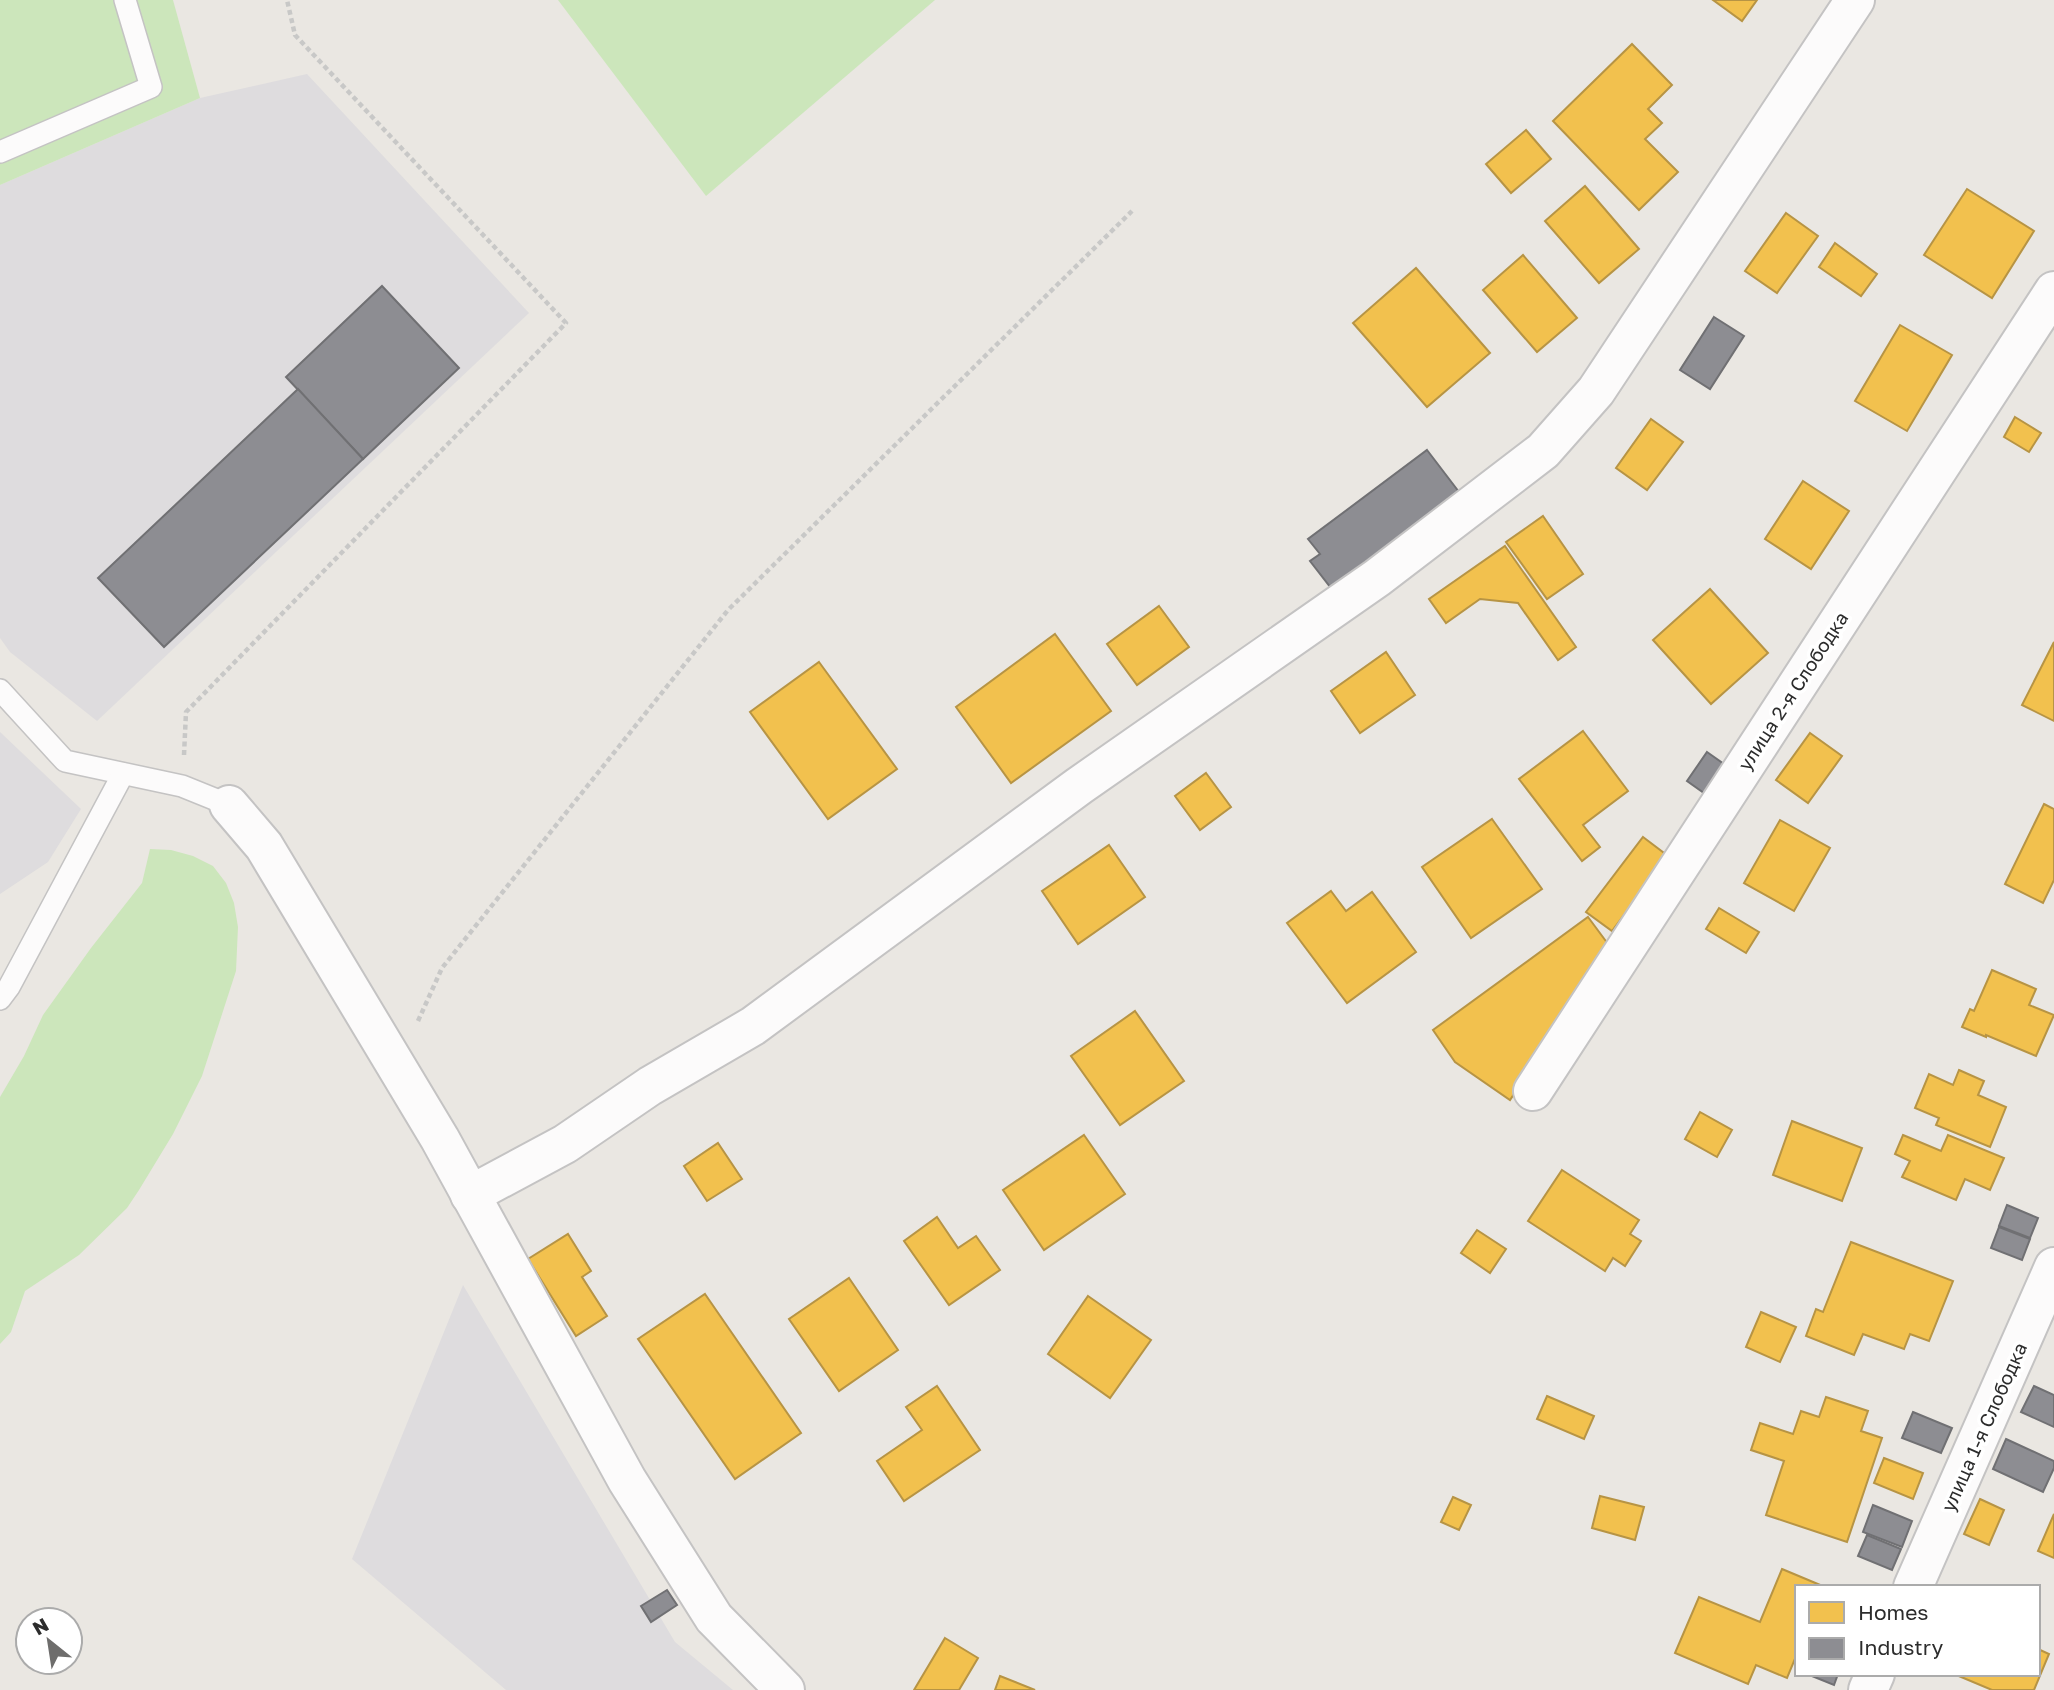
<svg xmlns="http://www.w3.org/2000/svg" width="2054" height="1690" font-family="'Golos Text',sans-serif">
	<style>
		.industrial { fill: #dedcde }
		.green { fill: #cce6bb }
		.homes { fill: #f2c14e; stroke: #b79444; stroke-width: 2 }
		.industry { fill: #8d8d92; stroke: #707073; stroke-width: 2 }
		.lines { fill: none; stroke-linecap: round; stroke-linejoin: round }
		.lane-casing { stroke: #c4c3c3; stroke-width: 24 }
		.street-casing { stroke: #c4c3c3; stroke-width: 42 }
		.path { stroke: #c8c8c7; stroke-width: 4.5; stroke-dasharray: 5 3.5; stroke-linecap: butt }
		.lane { stroke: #fcfbfb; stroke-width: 21 }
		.street { stroke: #fcfbfb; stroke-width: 38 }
		.labels { text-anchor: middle; stroke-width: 7; stroke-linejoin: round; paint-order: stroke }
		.street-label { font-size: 19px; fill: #2c2c2c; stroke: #fff }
	</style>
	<rect width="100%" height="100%" fill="#eae7e2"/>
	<g class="industrial">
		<path d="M307 74 529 313 97 721 10 652 0 638V185L200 98Z"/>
		<path d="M0 732 81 809 48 862 0 894Z"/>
		<path d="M463 1285 675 1642 733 1690H506L352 1559Z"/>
	</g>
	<g class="green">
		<path d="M0 0H173L200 98 0 185Z"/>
		<path d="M558 0H935L706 196Z"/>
		<path d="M150 849 171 850 193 856 213 866 226 883 234 903 238 927 236 971 202 1076 173 1134 139 1190 127 1208 79 1255 25 1291 11 1332 0 1344V1097L24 1056 43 1015 91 948 142 883Z"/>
	</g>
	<g class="homes">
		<path d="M1713 0H1757L1742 21Z"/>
		<path d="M1632 44 1672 85 1648 109 1662 123 1645 139 1678 172 1639 210 1553 121Z"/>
		<path d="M1526 130 1551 159 1511 193 1486 164Z"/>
		<path d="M1585 186 1639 249 1599 283 1545 221Z"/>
		<path d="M1967 189 2034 231 1992 298 1924 255Z"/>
		<path d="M1786 213 1818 236 1777 293 1745 271Z"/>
		<path d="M1835 243 1877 274 1861 296 1819 267Z"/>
		<path d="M1523 255 1577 318 1537 352 1483 290Z"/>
		<path d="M1416 268 1490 353 1427 407 1353 323Z"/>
		<path d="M1900 325 1952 355 1907 431 1855 401Z"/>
		<path d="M2015 417 2041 433 2029 452 2004 437Z"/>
		<path d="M1651 419 1683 442 1647 490 1616 468Z"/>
		<path d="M1803 481 1849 511 1811 569 1765 539Z"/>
		<path d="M1543 516 1583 574 1547 599 1506 542Z"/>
		<path d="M1505 546 1576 647 1558 660 1518 603 1480 599 1446 623 1429 599Z"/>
		<path d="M1710 589 1768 653 1711 704 1653 640Z"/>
		<path d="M1159 606 1189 647 1137 685 1107 644Z"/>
		<path d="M1055 634 1111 711 1011 783 956 707Z"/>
		<path d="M2054 642V721L2022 705Z"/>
		<path d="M1386 652 1415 695 1360 733 1331 691Z"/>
		<path d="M819 662 897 769 828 819 750 712Z"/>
		<path d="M1583 731 1628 791 1583 825 1600 847 1582 861 1519 779Z"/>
		<path d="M1810 733 1842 756 1808 803 1776 780Z"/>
		<path d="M1206 773 1231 807 1200 830 1175 796Z"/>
		<path d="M2044 804 2054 809V880L2043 903 2005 884Z"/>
		<path d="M1492 819 1542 889 1471 938 1422 867Z"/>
		<path d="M1780 820 1830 848 1794 911 1744 883Z"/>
		<path d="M1643 837 1668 856 1612 931 1586 912Z"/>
		<path d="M1109 845 1145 897 1078 944 1042 891Z"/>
		<path d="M1331 891 1346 911 1372 892 1416 952 1347 1003 1287 923Z"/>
		<path d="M1719 908 1759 932 1746 953 1706 929Z"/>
		<path d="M1588 917 1611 948 1510 1100 1455 1062 1433 1030Z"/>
		<path d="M1992 970 2036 989 2029 1005 2054 1015 2036 1056 1986 1035V1037L1962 1027 1970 1009 1974 1011Z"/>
		<path d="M1135 1011 1184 1081 1120 1125 1071 1056Z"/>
		<path d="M1959 1070 1984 1081 1978 1095 2006 1107 1990 1147 1936 1125 1939 1118 1915 1108 1929 1074 1953 1085Z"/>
		<path d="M1700 1112 1732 1130 1717 1157 1685 1139Z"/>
		<path d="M1792 1121 1862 1148 1842 1201 1773 1175Z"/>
		<path d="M1084 1135 1125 1194 1044 1250 1003 1190Z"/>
		<path d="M1903 1135 1941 1151 1948 1135 2004 1158 1990 1190 1965 1179 1956 1200 1902 1177 1910 1161 1895 1154Z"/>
		<path d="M718 1143 742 1179 707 1201 684 1166Z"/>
		<path d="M1562 1170 1639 1220 1630 1234 1641 1241 1625 1266 1613 1258 1605 1271 1528 1221Z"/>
		<path d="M937 1217 958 1248 976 1236 1000 1270 949 1305 904 1241Z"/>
		<path d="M1477 1230 1506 1249 1490 1273 1461 1253Z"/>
		<path d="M568 1234 591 1271 582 1277 607 1316 576 1336 528 1259Z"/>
		<path d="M1851 1242 1953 1281 1929 1341 1910 1334 1904 1349 1863 1334 1854 1355 1806 1336 1816 1309 1823 1312Z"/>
		<path d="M849 1278 898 1350 839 1391 789 1319Z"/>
		<path d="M705 1294 801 1433 735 1479 638 1339Z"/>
		<path d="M1088 1296 1151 1340 1110 1398 1048 1354Z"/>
		<path d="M1761 1312 1796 1327 1780 1362 1746 1347Z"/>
		<path d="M937 1386 980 1450 904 1501 877 1461 922 1430 906 1407Z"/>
		<path d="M1547 1396 1594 1416 1584 1439 1537 1419Z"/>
		<path d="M1826 1397 1868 1411 1861 1431 1882 1438 1847 1542 1766 1515 1784 1461 1751 1450 1760 1423 1793 1434 1801 1411 1819 1417Z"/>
		<path d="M1884 1458 1923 1473 1913 1499 1874 1483Z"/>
		<path d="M1600 1496 1644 1507 1635 1540 1592 1528Z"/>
		<path d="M1453 1497 1471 1505 1459 1530 1441 1522Z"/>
		<path d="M1980 1499 2004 1510 1989 1545 1964 1534Z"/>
		<path d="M2054 1514V1558L2038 1551Z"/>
		<path d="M1782 1569 1825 1587H1797V1654L1787 1678 1756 1665 1748 1684 1675 1653 1699 1597 1760 1622Z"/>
		<path d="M945 1638 978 1658 959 1690H914Z"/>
		<path d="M2038 1649 2049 1654 2034 1690H1992L1954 1674H2038Z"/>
		<path d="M1000 1676 1035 1690H995Z"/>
	</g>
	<g class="industry">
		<path d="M382 286 459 368 363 459 286 377Z"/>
		<path d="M1714 317 1744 336 1710 389 1680 370Z"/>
		<path d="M298 389 363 459 164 647 98 578Z"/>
		<path d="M1427 450 1459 492 1331 588 1310 561 1320 554 1308 539Z"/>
		<path d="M1707 752 1724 764 1704 793 1687 781Z"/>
		<path d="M2007 1205 2038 1218 2030 1238 1999 1226Z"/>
		<path d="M1999 1227 2030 1239 2022 1260 1991 1248Z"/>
		<path d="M2034 1386 2054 1395V1427L2021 1412Z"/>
		<path d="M1913 1412 1952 1428 1941 1453 1902 1438Z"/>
		<path d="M2006 1439 2054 1461V1468L2043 1492 1993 1469Z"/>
		<path d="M1873 1505 1912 1521 1902 1547 1863 1532Z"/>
		<path d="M1867 1535 1901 1549 1892 1570 1858 1556Z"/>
		<path d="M667 1590 677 1605 651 1622 641 1606Z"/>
		<path d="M1807 1674H1838L1834 1685Z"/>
	</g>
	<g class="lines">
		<defs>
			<g id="lane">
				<path d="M0 152 151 87 125 0"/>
				<path d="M0 690 65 761 182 786 229 805"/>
				<path d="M0 999 9 987 123 774"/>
			</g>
			<g id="street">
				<path d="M229 805 264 846 440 1139 627 1480 714 1618 785 1690"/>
				<path d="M1533 1091 2054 291"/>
				<path d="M470 1195 565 1144 650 1086 753 1026 1079 786 1377 578 1543 451 1596 391 1855 0"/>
				<path d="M1913 1587 2054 1267"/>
				<path d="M1868 1690 1875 1674"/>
			</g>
		</defs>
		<use href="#lane" class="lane-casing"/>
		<use href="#street" class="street-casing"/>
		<g class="path">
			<path d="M184 755 186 712 566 323 295 35 287 0"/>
			<path d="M418 1021 442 968 728 610 1132 211"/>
		</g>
		<use href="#lane" class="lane"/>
		<use href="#street" class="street"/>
	</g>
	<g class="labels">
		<g class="street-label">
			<text transform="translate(1793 691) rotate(-57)" y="7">улица 2-я Слободка</text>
			<text transform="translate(1984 1427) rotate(-66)" y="7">улица 1-я Слободка</text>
		</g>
	</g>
	<rect x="1795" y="1585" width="245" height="91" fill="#ffffff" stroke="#ababab" stroke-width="2"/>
	<rect x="1809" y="1602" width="35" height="21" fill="#f2c14e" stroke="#ababab" stroke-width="2"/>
	<text x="1858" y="1620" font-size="21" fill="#2c2c2c">Homes</text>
	<rect x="1809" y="1638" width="35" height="21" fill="#8d8d92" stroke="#ababab" stroke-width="2"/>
	<text x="1858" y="1655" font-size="21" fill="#2c2c2c">Industry</text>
	<g transform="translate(49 1641) rotate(330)"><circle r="33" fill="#ffffff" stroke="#ababab" stroke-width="2"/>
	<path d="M0-5L12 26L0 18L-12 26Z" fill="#6e6d6c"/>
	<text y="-10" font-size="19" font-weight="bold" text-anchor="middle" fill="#2c2c2c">N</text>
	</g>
</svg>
